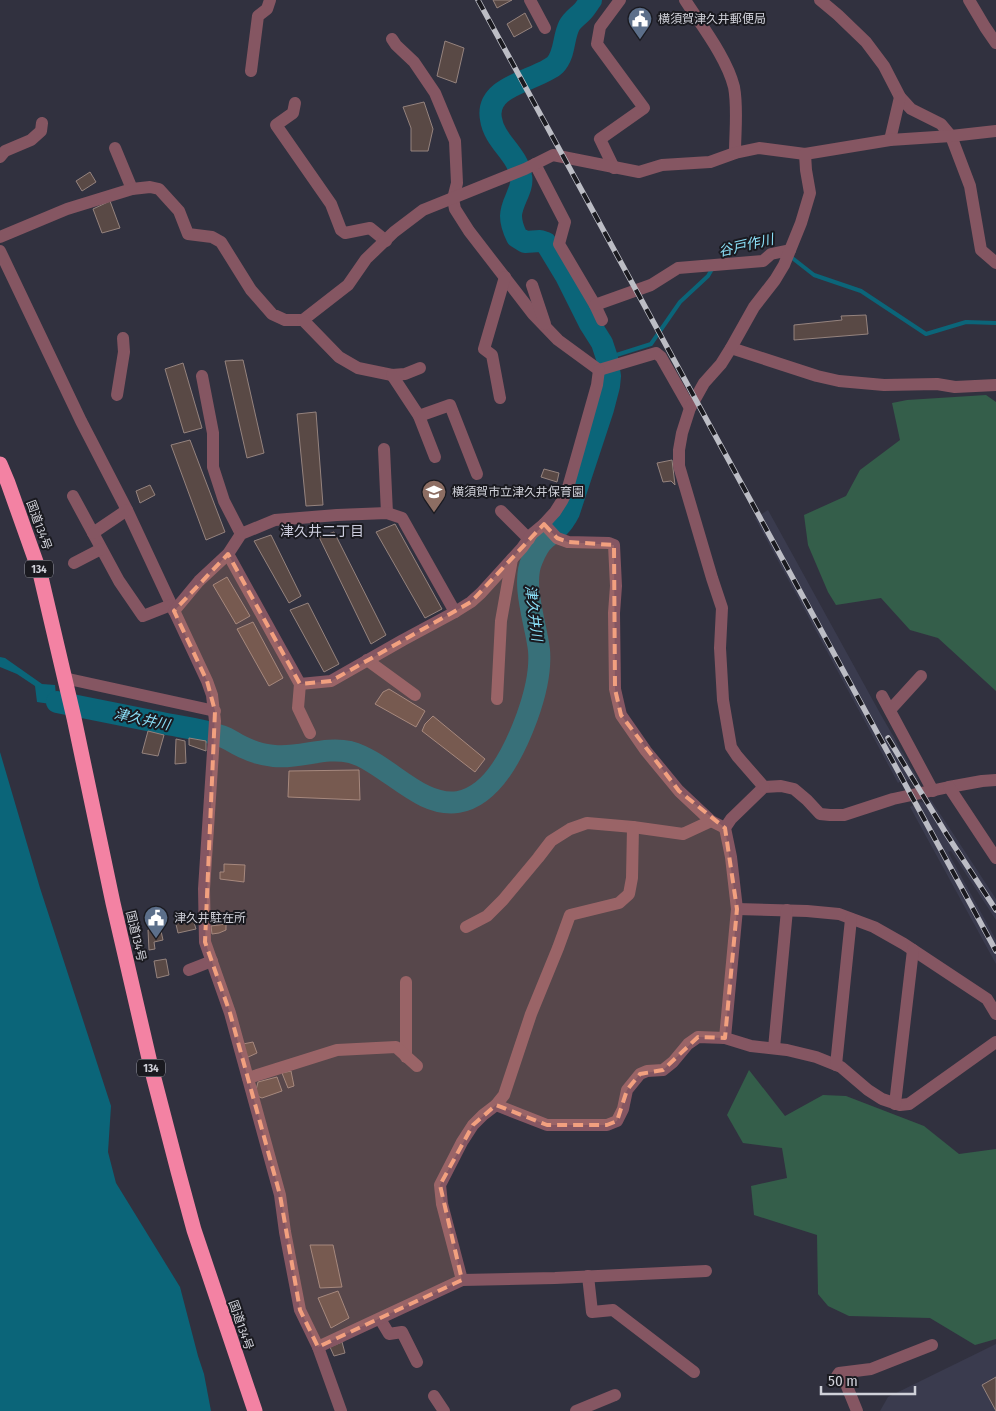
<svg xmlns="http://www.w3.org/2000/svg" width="996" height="1411" font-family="'Fira Sans Condensed','Noto Sans JP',sans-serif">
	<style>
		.built { fill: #3a3b4e }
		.green { fill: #345e4a }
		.water { fill: #0b6579 }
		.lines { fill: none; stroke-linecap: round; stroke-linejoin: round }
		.stream { stroke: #0b6579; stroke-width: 4 }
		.river { stroke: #0b6579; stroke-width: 22 }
		.building { fill: #594945; stroke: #95837e }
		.minor { stroke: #855662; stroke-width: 12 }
		.highway { stroke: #f382a3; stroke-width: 15 }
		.rail-casing { stroke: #bcbdc5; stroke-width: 5.5 }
		.rail { stroke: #1a1a20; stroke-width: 4; stroke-dasharray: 11; stroke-linecap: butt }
		.marked { fill: #f2a07f; fill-opacity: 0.2; stroke: #f2a07f; stroke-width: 4; stroke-dasharray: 10 6; stroke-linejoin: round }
		.labels { text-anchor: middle; stroke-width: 4; stroke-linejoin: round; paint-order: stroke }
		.shield { fill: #1a1a20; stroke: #999aa2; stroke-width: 1 }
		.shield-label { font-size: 11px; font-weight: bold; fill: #d0d1d9 }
		.poi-label { font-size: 12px; fill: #d0d1d9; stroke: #1a1a20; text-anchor: start }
		.street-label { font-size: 12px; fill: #d0d1d9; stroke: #1a1a20 }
		.water-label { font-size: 14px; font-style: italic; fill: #8be0f8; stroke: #1a1a20 }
		.neighbourhood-label { font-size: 14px; fill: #cccdde; stroke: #1a1a20 }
	</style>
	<rect width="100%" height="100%" fill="#31313f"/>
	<g class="built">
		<path d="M768 510 881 715 918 779 902 780 898 783 755 518Z"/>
		<path d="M931 800 996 899V920L951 851 948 852 996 940V964L910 807 920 802 927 803Z"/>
		<path d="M996 1344V1411H880L888 1397Z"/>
	</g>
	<g class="green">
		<path d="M986 395 996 402V691L938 638 910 630 881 598 836 605 828 592 808 545 804 515 846 496 860 470 900 440 892 403 907 400Z"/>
		<path d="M749 1070 785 1116 823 1095 846 1096 924 1126 959 1154 996 1149V1339L975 1345 930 1318 849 1316 828 1306 818 1294 817 1235 754 1215 751 1186 787 1178 782 1148 743 1143 727 1115Z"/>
	</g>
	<g class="water">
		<path d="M0 657 5 658 42 684 55 685 57 705 37 702 35 686 17 674 0 667Z"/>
		<path d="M0 752 40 888 111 1106 108 1152 116 1183 180 1287 198 1356 204 1374 211 1411H0Z"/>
	</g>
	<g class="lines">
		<g class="stream">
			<path d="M791 257 814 275 861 291 926 334 966 322 996 323"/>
			<path d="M607 358 651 344 680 302 708 276 712 269"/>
		</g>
		<path class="river" d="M57 702C92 709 127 716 162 723 181 727 202 729 221 736 230 739 237 745 245 748 253 752 265 755 274 756 300 759 324 746 350 752 387 762 419 808 458 802 494 796 516 747 527 717 535 695 541 673 539 650 536 624 521 584 532 560 535 552 540 543 546 538 552 533 559 528 563 522 565 519 567 516 569 512L603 409 609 386 610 376 607 358 602 343 590 324 566 276 546 243 540 241 525 242 517 237C514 231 511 223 511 216 511 202 524 189 521 176 518 154 494 141 491 119 485 88 528 82 549 69 551 68 553 67 555 65 565 55 563 38 569 26 572 20 577 17 582 12 585 9 588 4 591 0"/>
	</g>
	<g class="building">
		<path d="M493 0H512L497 8Z"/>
		<path d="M525 13 532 27 514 37 507 24Z"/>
		<path d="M445 41 464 48 456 83 437 76Z"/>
		<path d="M424 102 433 129 428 151H411V128L403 107Z"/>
		<path d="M90 172 96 182 82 191 76 181Z"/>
		<path d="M110 201 120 228 102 233 93 209Z"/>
		<path d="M866 315 868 334 794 340V325L842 320 841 316Z"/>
		<path d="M243 360 264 453 247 458 225 361Z"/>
		<path d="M183 363 202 428 184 433 165 369Z"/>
		<path d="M316 412 323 505 306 506 297 414Z"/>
		<path d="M190 440 225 532 206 540 171 445Z"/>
		<path d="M672 460 675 485 671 481 663 482 657 463Z"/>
		<path d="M544 469 559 473 557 482 541 477Z"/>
		<path d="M150 485 155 495 140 503 136 491Z"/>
		<path d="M395 524 442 609 425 618 376 532Z"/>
		<path d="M334 532 386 635 371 644 319 537Z"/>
		<path d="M271 535 301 596 289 603 254 541Z"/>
		<path d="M227 577 250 616 236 624 213 585Z"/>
		<path d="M308 603 339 664 324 672 290 610Z"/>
		<path d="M253 622 283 678 269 686 237 629Z"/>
		<path d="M389 689 425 711 416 727 375 704 383 692Z"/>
		<path d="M433 716 485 759 475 772 422 731 425 724Z"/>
		<path d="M148 731 164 735 158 756 142 753Z"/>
		<path d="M189 738 206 741V751L189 745Z"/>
		<path d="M176 739 185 741 186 763 175 764Z"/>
		<path d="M359 770 360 800 288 797 289 771Z"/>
		<path d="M224 864 245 865 244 882 220 879V872H224Z"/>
		<path d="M192 916 196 929 178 933 175 920Z"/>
		<path d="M226 924V930L219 933 212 934 211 926Z"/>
		<path d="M156 928 157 932 161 931 163 940 154 942 155 949 149 950 148 930Z"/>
		<path d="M166 959 169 975 157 978 154 961Z"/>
		<path d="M253 1042 257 1053 246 1058 243 1044Z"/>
		<path d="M291 1071 294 1086 288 1088 282 1073Z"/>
		<path d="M277 1077 282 1091 262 1098 257 1096 256 1090 258 1082Z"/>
		<path d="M310 1245H333L342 1287 320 1288Z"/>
		<path d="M338 1291 349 1318 331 1328 318 1298Z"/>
		<path d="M342 1342 345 1353 334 1356 330 1347Z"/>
		<path d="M996 1377V1411L982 1385Z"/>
	</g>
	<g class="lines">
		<g class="minor">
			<path d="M530 0 545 28"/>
			<path d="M685 0C701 25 727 58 734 87 738 108 735 132 735 153"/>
			<path d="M820 0 838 15 866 42 884 66 900 97 911 109 941 124 951 136 970 186 981 250 996 263"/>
			<path d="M969 0 985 27 996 43"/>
			<path d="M392 39 396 45 414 62 435 93 455 141 457 183 453 199 455 209 469 231 533 314 558 340 599 370"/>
			<path d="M251 71 258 16 267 9 270 0"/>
			<path d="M295 103 293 113 276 125 331 204 341 230 345 233 370 228 386 241"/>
			<path d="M890 140 900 97"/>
			<path d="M115 148 132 189"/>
			<path d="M0 157 5 151 31 140 41 131 42 123"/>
			<path d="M535 164 565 222 559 244 595 305 602 320"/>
			<path d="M614 168 600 139 644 108 597 44 600 27 620 0"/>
			<path d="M0 237 67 209 132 189 150 187 159 189 179 211 188 234 212 237 221 242 251 290 272 314 285 320H303L348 285 366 259 394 232 423 210 525 169 553 155 639 172 662 165 710 162 735 153 759 148 805 154 890 140 951 136 996 131"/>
			<path d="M0 251 81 421 127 510 207 681 212 695 215 721 204 889 205 942 230 1013 280 1195 285 1232 300 1310 318 1347 341 1411"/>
			<path d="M532 285 545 324"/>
			<path d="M595 305 651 285 678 268 763 261 771 254 790 250"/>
			<path d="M303 320 339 357 358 368 392 375 405 374 420 368"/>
			<path d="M731 348 817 376 839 381 884 385 937 384 955 387 996 385"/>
			<path d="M599 370 656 353 661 357 690 408"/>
			<path d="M392 375 419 416 435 457"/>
			<path d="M202 376 213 433V467L224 501 241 534"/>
			<path d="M117 395 124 352 123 338"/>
			<path d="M500 398 492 355 484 349 505 277"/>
			<path d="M419 416 450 405 477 474"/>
			<path d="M384 449 387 513"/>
			<path d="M73 496 119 581 143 616 171 605"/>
			<path d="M501 511 529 539"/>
			<path d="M544 524 557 538 568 542 609 543 614 545 616 586 614 613 615 689 621 715 646 751 679 791 711 821 725 828"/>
			<path d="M93 533 127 510"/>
			<path d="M228 554 300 684 298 708 310 733"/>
			<path d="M74 563 101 549"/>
			<path d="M174 611 199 581 228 554 241 534 275 520 337 515 387 513 402 518 455 612"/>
			<path d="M367 660 415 695"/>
			<path d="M64 678 215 711"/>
			<path d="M300 684 331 681 403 640 455 612 471 602 481 593 522 548 532 534 544 524 555 512 562 501 567 491 579 449 597 385 599 370"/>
			<path d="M882 696 933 791"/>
			<path d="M497 699 501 621 512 559"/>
			<path d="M890 710 921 676"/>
			<path d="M996 780 982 781 949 787 893 799 844 815H830L820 814 807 800 794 789 781 786 764 787 731 819 725 828 731 857 737 909 725 1038 751 1046 787 1050 816 1057 841 1067 868 1090 882 1099 900 1105 909 1104 996 1042"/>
			<path d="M764 787 737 756 731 747 723 700 720 648 722 608 712 578 679 466V450L682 433 690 408 704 383 721 364 731 348 754 307 775 280 784 265 801 223 810 193 806 170 805 154"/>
			<path d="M949 787 996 858"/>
			<path d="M737 909 807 911 839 914 874 927 904 944 987 999 996 1014"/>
			<path d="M466 927 487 916 503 900 538 858 551 841 570 829 587 823 633 827 683 834 711 821"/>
			<path d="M189 970 212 961"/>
			<path d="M774 1048 787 910"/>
			<path d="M406 1057V982"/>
			<path d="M836 1065 851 919"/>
			<path d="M248 1078 337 1050 396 1047 417 1066"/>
			<path d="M895 1104 913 950"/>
			<path d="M496 1105 547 1125H607L617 1121 623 1109 627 1090 640 1074 647 1071 663 1070 673 1062 688 1044 698 1037 725 1038"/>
			<path d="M588 1276 592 1312 613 1310 694 1372"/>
			<path d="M462 1280 442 1204 440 1185 462 1142 473 1125 483 1115 496 1105 504 1095 531 1014 558 948 570 915 619 903 629 894 632 878 633 827"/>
			<path d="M380 1319 389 1334 402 1332 417 1362"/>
			<path d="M318 1347 462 1280 555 1278 706 1271"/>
			<path d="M434 1396 444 1411"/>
			<path d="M576 1411 615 1395"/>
			<path d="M857 1411 846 1384 837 1376 839 1373 871 1369 932 1345"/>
		</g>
		<path class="highway" d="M0 464 8 483 40 573 74 718 113 903 151 1067 178 1171 194 1230 255 1411"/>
		<defs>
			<g id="rail">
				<path d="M478 0 996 951"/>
				<path d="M888 738 947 835 996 910"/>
			</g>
		</defs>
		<use href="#rail" class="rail-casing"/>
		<use href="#rail" class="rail"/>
	</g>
	<path class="marked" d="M544 524 557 538 568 542 614 545 615 689 621 715 679 791 725 828 737 909 725 1038 698 1037 663 1070 640 1074 627 1090 617 1121 607 1125H547L496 1105 473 1125 440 1185 462 1280 318 1347 300 1310 280 1195 230 1013 205 942 215 711 207 681 174 611 228 554 300 684 331 681 471 602Z"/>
	<defs>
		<symbol id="civic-pin" viewBox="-11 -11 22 30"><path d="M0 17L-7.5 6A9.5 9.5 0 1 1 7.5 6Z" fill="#5c6f8a" stroke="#1a1a20"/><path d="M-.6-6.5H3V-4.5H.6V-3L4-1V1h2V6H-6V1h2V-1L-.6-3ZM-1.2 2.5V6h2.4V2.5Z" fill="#fff"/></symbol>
		<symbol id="school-pin" viewBox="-11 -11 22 30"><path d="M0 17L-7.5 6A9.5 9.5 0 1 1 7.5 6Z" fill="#8d6e63" stroke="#1a1a20"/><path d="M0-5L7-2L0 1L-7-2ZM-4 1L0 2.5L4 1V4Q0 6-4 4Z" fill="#fff"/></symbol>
	</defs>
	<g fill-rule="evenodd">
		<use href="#civic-pin" x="626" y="5" width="28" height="38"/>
		<use href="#school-pin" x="420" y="478" width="28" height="38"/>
		<use href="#civic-pin" x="142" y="904" width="28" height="38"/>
	</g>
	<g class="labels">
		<g class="shield">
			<rect x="25" y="560.5" width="28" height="17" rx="4"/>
			<rect x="137" y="1059.5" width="28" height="17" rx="4"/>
		</g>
		<g class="shield-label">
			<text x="39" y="573">134</text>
			<text x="151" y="1072">134</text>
		</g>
		<g class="poi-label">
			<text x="658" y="23">横須賀津久井郵便局</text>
			<text x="452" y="496">横須賀市立津久井保育園</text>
			<text x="174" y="922">津久井駐在所</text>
		</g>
		<g class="street-label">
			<text transform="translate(39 525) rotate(70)" y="4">国道134号</text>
			<text transform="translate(136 936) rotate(77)" y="4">国道134号</text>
			<text transform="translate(241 1325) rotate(71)" y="4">国道134号</text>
		</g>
		<g class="water-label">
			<text transform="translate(746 245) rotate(-13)" y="5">谷戸作川</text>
			<text transform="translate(534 613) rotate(83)" y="5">津久井川</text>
			<text transform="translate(142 719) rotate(12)" y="5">津久井川</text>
		</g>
		<g class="neighbourhood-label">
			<text x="322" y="536">津久井二丁目</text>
		</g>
	</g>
	<path d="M821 1386v8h94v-8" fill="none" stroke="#d0d1d9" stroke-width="2.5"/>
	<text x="828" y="1386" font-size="15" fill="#d0d1d9" stroke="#1a1a20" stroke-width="4" paint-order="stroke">50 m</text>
</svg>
